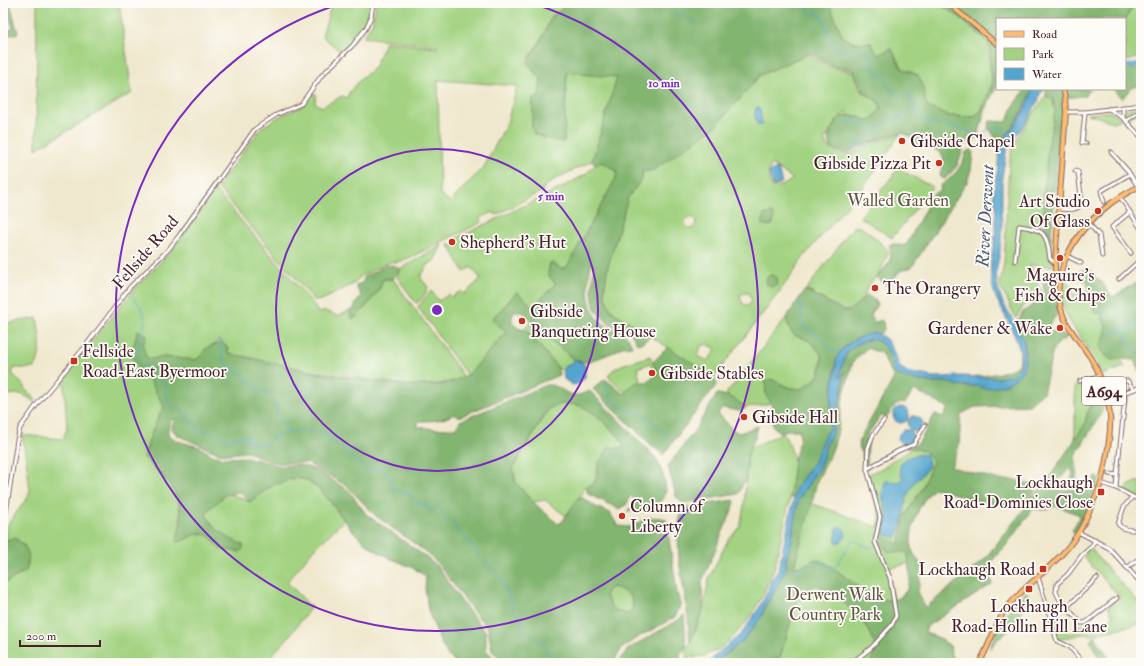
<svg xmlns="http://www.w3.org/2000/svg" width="1144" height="666" font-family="'IM FELL Double Pica',serif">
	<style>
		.green { fill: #a3d382; stroke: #767956; fill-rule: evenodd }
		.forest { fill: #82b570; stroke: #666a4e; fill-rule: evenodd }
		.water { fill: #53a4ce; stroke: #4e627c }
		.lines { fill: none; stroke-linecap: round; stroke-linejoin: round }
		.stream { stroke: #53a4ce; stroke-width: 1 }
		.river { stroke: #53a4ce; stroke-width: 5 }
		.minor-casing { stroke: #846564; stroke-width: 5 }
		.major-casing { stroke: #846564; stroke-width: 6 }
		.minor { stroke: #fff; stroke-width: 3 }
		.major { stroke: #fdbc6f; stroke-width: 4 }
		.ring { fill: none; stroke: #7b2cbf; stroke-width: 2 }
		.poi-dot { fill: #c8321e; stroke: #fdfcf7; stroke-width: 1.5 }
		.labels { text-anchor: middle; stroke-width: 3.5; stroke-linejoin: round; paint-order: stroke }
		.shield { fill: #fdfcf7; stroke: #806168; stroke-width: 1 }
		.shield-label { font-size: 16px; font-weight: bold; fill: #4a1f2b }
		.poi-label { font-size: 17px; fill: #4a1f2b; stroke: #fdfcf7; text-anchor: start }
		.park-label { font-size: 17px; fill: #655545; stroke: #fdfcf7 }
		.street-label { font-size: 17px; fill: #4a1f2b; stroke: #fdfcf7 }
		.water-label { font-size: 18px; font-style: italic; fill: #4e5b74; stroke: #fdfcf7 }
		.centre { fill: #7b2cbf; stroke: #fdfcf7; stroke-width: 2 }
		.ring-label { font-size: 12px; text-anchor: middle; font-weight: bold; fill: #7b2cbf; stroke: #fdfcf7; stroke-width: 3.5; stroke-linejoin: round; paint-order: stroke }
	</style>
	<rect width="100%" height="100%" fill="#fdfcf7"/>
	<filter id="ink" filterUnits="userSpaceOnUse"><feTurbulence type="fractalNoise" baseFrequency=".025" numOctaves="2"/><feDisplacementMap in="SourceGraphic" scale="8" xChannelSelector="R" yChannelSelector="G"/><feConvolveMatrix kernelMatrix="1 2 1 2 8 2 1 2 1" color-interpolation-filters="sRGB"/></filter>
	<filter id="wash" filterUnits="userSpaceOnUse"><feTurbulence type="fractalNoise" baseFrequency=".012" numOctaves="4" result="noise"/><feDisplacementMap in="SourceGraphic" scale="16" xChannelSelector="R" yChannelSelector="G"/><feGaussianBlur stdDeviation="0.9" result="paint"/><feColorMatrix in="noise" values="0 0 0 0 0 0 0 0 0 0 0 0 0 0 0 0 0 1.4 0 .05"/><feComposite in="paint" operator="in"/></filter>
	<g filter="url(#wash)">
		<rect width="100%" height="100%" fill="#f0e8ce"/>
		<g class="green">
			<path d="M37 3H119L132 93 36 149Z"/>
			<path d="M332 3H372C368 28 359 36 342 53L322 36Z"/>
			<path d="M376 3H564L561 11 552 16 541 40 529 57 533 71 541 78 539 97 533 98 532 128 534 134 548 139 564 142 567 72 590 75 618 77 592 161 555 179 543 188 544 190 496 215 495 213H491L480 218 482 222 411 257 395 263 393 261 374 269 360 277 355 283 326 298 318 301 314 300 217 187 261 128 280 116 301 107 312 93 316 94 315 103 322 107 342 96 347 98 350 91 363 77 374 68 385 42 437 48V46L363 37 372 24ZM438 80 517 86 507 123 484 167 450 202 440 194Z"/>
			<path d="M829 3H938L958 16 987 42 990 47V68L993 82 981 111 974 117 950 116 931 109 926 105 918 75 903 69 891 48 878 55 871 43 852 42 842 36Z"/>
			<path d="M1135 3H1141V57L1125 61V19Z"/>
			<path d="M808 54 829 67 853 72 860 90 877 101 881 106V109L873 118 867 120 856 116H847L848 111C836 118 833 126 826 138L824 139 827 147 830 146 831 149 846 155 861 149 874 142 900 134 865 185 805 255 780 291 714 377 616 314 610 309 604 293 607 270 628 197 642 179V172L654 170 729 111 760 75ZM772 164 793 179 782 186 772 187C768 178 767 173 772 164ZM692 217 695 220 696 224 693 228 690 229 684 224 686 219ZM749 293 752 301 748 306 742 303 740 294ZM707 344 716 349 708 361 698 356 701 346Z"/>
			<path d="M1046 96 1053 100 1055 111 1048 147 1044 188V226L1051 238 1053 266 1030 265 1042 295 1026 302 1016 318 1000 286 1004 262 1009 163 1013 145 1035 110Z"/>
			<path d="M1141 107V111L1127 119 1123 115 1124 110Z"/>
			<path d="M1105 112H1111L1119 117 1120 120 1113 122 1088 114Z"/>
			<path d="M602 161 617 171 616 178 567 267 548 274 555 284 533 307 517 293 492 319 507 331 473 370 468 375 466 374 418 307 431 291 439 301 449 294 452 297 461 291 464 294 481 279 471 267 464 272 448 244 453 246 457 243 455 239 563 187 586 174 595 165Z"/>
			<path d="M898 169 933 187 892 238 860 217Z"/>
			<path d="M215 190 314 305 318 313 325 311 338 316 354 309 350 315 380 288 383 279H393L462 374 463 378C422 392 387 382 345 376 306 371 266 363 228 353V348L219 340 216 342 215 345 205 349C203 355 201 358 195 360L165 357 151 359 146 357 143 345 147 335 141 341 147 376 164 406C155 423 149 439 144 458L170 483 179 502 181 521 189 535 205 534 217 530 207 517 205 512 223 491 250 502 268 477 303 479C321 486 333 506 344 520L309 555 287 582 311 607 286 640 264 663H3V584L26 571 25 546 15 538 6 540 8 524 28 497 30 491 27 465 22 435 63 439 67 429 64 383 61 381 76 363 79 357 135 289 171 251Z"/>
			<path d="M855 226C866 227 881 244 889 251L880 272 869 285 862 300 849 311H844L806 290 853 227Z"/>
			<path d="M442 245 434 261 428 265 420 277 428 287C426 293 422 301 416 303L397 277 400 269Z"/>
			<path d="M1063 276C1068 284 1071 284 1073 295L1089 291 1095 313H1101C1108 329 1109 331 1100 346L1104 354 1120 359 1125 367 1102 375C1100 370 1097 363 1094 358 1078 330 1054 312 1063 276Z"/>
			<path d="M37 318C40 335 43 351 35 368H15L12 373 24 386V388L36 400 34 402C21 391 18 394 3 396V324Z"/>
			<path d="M786 318C788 323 789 328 792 333 796 337 798 336 803 338 811 340 818 350 822 356 820 377 819 378 801 389L790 388 771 379 772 403 756 406 745 407 727 395V392L732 387Z"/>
			<path d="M531 323 573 359 571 364 564 367 563 371 558 368 527 331 523 330Z"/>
			<path d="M650 356 656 369 657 375 655 376 650 363 638 368 639 371 637 372 641 380 625 392 610 379 608 375C618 362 637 362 650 356Z"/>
			<path d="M1096 383 1084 426 1075 439V386Z"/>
			<path d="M567 403 582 406 594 413 623 440 625 448 599 462 595 482 586 487 566 516 545 500 533 502 516 483 513 468 549 408 558 404Z"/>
			<path d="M935 414V488C924 496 916 512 913 526 910 537 911 551 910 563L887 569 894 600 899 598 908 589 926 608 984 560 1051 475 1007 544 987 566 992 584 927 626 925 633 939 638 950 646 951 656 957 661 971 660 975 662 974 663H714L727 653 772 597 799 499 878 527 880 517 868 474 883 468 891 461 906 453 910 448 919 443Z"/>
			<path d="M783 433 790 446 794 461 790 498 775 566 763 595 749 619 733 637 720 649 704 656 686 658V647L690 643 696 630 703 609 709 578 728 540 740 527 744 505 748 453 750 448Z"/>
			<path d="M1141 480V499L1126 491 1125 489 1128 486Z"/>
			<path d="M1091 548 1099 559 1141 605V623L1093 635 1082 634 1058 640 1052 621 1056 618 1069 634 1074 631 1079 625H1086L1090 624 1097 630 1113 616 1108 607 1120 597 1083 557 1087 552Z"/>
			<path d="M614 587 620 589 631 596 633 607 629 614C614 612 611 608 605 595L609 589Z"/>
		</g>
		<g class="forest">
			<path d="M6 3H10L18 33 3 37V32L13 29Z"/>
			<path d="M564 3H829L842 36 852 42 871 43 878 55 891 48 902 69 918 75 923 86 926 105 931 109 950 116 974 117 981 111 993 82 990 68V47L987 42 958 16 938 3H1135L1125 19H997V86L986 107 978 136C975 140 973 140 968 139L964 146 957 166 945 179 941 178 940 172C946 165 945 160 940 152 934 148 924 148 917 143 913 140 911 136 905 134 893 130 859 148 846 153L832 148 828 138 836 121 841 116H856L867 120 873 118 881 109V106L877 101 862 90 853 70 831 66 810 53 760 75 716 126 654 170 642 172V179L628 197 607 270 604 293 610 309 616 314 651 336 643 342 637 344 631 333 611 324 603 318 595 309 593 301 592 291 594 265 591 264C587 286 584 312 607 326 621 333 626 329 632 346L622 347 614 352 589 362H581L573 359 535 326 523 312H514L512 316V323L518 328 527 331 558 368 559 375 459 417 454 414C442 421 432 421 418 421V427L436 429 456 428 460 421 546 385C559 384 562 393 574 395 579 396 585 393 590 391L655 457C660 466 671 491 663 499 658 504 651 505 647 510L627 511 635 503V500L630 495 627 504 620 509 617 508 588 494 586 487 595 482 599 462 609 447 624 448C623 439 617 434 610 428 592 410 576 397 549 408L517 460 513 468 514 476 516 483 533 502 558 524 562 522 578 498H583L596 507 610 513 618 526 632 527C643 519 652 515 666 519L677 593 681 604 675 617 635 639 622 648 613 663H506L492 651 488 628 474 612 440 566 426 552 376 516 347 486 307 463H279L269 461 248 452 227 454 218 453 177 435 172 429 174 419 171 420 168 429V435L178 441 199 447 214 456 223 458 247 457 280 466 298 465 308 467 318 471 349 491 367 515 419 552 438 567 464 605 486 632V650L499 663H457L448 656 441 643 428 610 425 588 426 577C413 565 395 562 380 553 371 548 361 540 354 532 341 519 322 483 303 479 298 478 293 479 288 479 285 483 281 483 277 484 267 488 258 496 250 502L239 492 225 495 206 512 207 517 217 530C223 532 225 536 231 539 235 541 238 542 243 545V549L240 552 220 549C213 539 205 529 192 536 187 538 182 542 177 542 177 534 181 526 181 518 181 490 162 475 144 458 149 439 155 423 164 406L147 376 138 372V366L131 354 138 330 147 335 143 345 146 357 151 359 164 357 195 360C202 357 202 352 207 348 211 345 216 346 220 342H222L228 348V353L237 355 328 375 401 385H438L452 382 468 375 506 332 492 319 517 292 533 307 555 284 548 274 550 263H553L562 269 567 267 616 178 617 171 602 162 595 165 592 161 617 77 590 75 567 72 564 142 548 139 534 134 532 128 533 98 539 97 541 78 527 63 541 40 552 16 561 11ZM614 587 620 589 631 596 633 607 628 614C614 612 611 608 605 595L609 589Z"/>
			<path d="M1141 67V85L1131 88 1122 99 1113 89H1125V68L1136 69Z"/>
			<path d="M1026 89H1032L1031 94 1018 119 1002 141 995 137 988 127 990 121 1005 122 1008 119 1015 103Z"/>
			<path d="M1046 89H1091L1085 96 1063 98 1064 114 1060 125 1051 238 1044 226V189L1048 147 1055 111 1053 100 1046 96Z"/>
			<path d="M970 150H972L973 152 971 170 967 182 912 267 900 271 887 287 877 277C886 265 895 261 889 245 897 242 900 248 907 244L933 194 941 190 940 186C952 178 963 167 966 152Z"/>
			<path d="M772 213 774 217 773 224 770 226 762 224 765 214Z"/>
			<path d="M393 265 400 269 393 279H383C378 295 367 306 355 318H351L350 313 354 309 355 304 361 296 356 286 363 282 364 278 366 276 385 266Z"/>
			<path d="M1088 268 1093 272 1095 278 1102 282 1108 292 1113 297 1130 286 1141 281V373L1135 360 1120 359 1111 360 1104 354 1100 346C1108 331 1108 329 1101 313H1095L1086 280 1075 279 1079 271Z"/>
			<circle cx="772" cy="281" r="6"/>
			<path d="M1050 282 1053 284 1058 313 1048 327 1051 331 1062 334 1067 337 1064 340 1060 341 1053 350 1043 393 1029 405 975 407 961 414 959 446 951 467 1000 480H1015L1034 485 1036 490 1029 500 1007 506 982 502 935 488C920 499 909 528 911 547 912 553 919 561 922 566L918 591 925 608 984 560 1051 475 1084 426 1096 383 1104 402 1102 412 1075 456 1077 471 1075 486 1070 485 1073 473 1070 468 1057 482 1059 491 1072 489H1091L1095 476 1100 479 1085 516 1075 534 1072 531 1080 515 1056 506 1046 510 1033 509 1007 544 987 566 992 584 927 626 925 633 939 638 950 646 951 656 957 661 971 660 975 662 974 663H870L876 648C874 643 873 638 870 633 860 615 835 593 816 584L799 594 780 658 772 659 763 663H745L742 661 741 663H714L732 650 752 630 764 611 766 604 772 597 787 566 786 560 792 540 795 516 799 499 821 464 827 443 833 432V422L837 409 839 406 838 401 842 391 844 372 840 377 839 376C841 368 843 359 847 352 850 347 857 345 862 342 883 331 891 355 894 371L899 375 908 379 936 383 949 382 969 387 977 386 986 388 1016 378C1021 365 1029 352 1023 339 1021 334 1017 329 1016 324L1023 312 1045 296 1043 283ZM867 348 881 353 894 378 858 442 866 469H867L868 441 866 437 880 416 887 417 896 404 905 403 914 390 948 408 943 417 935 414 919 443 910 448 926 451 933 462 922 488 905 516 899 544 882 536 880 544 889 552H907C910 567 914 585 902 596 884 613 847 577 832 567 827 563 822 561 815 559L802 566 794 567 812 503 817 481 832 451 838 431 843 396 853 362Z"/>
			<path d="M805 290 844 311H849L867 295 876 301 877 304 871 315 873 321 876 322 881 320 883 322 884 329 880 334C873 332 866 335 859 338 851 341 842 347 838 355 835 360 831 395 831 403 831 411 832 420 829 428 827 433 824 436 822 441 818 448 817 457 813 464 806 476 797 485 793 498H790L794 461 800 438 799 430H787L780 433 773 426C772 415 775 404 766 396L765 382 771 379 790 388 801 389C819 378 820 377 822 356 818 350 811 340 803 338 798 336 796 337 792 333 789 328 788 323 786 318Z"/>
			<path d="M668 347 714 377 717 384 663 455 650 444 593 389 605 379 624 394C631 386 635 381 646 382L657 375 656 369 653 362Z"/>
			<path d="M1020 353C1022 360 1021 373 1013 376 1002 379 979 377 967 377 979 376 1013 374 1019 363 1020 360 1020 356 1020 353Z"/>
			<path d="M717 394C728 395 738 400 746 408L740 411 722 408 718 413 732 429 739 433 758 426 755 438 748 453 746 479 738 494 682 503 676 496 668 466 695 430Z"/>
			<path d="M734 500 735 503 702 581 703 609 690 643 688 618 679 560 678 535 681 508Z"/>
			<path d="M15 538C30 550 31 554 26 571L3 584V567L6 540Z"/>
			<path d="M1026 592 1029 595C1024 603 1022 613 1017 621 1010 632 997 637 990 649 995 628 1009 605 1026 592Z"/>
			<path d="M684 615 686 647 680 655V663H617L628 649 677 621Z"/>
			<path d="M1095 636 1110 660 1111 663H1102L1090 641Z"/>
		</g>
		<g class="water">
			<path d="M1032 89H1044L1040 94 1038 102 1036 104 1027 121 1012 141 1006 153 1002 178V209L1001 215 1002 219V228L1000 252 996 272 998 288 1003 303 1016 324 1024 341 1025 362 1022 372 1016 378 1007 384 988 389 977 386H961L945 382 934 383 908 379 896 375 894 371 891 358 885 347 878 341 870 339 856 345 847 352 839 376 840 377 845 370C842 377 843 382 842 390 841 396 838 400 839 406L837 409 833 422V432L827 443 821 464 799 499 795 516 792 540 786 560 787 566 773 594 766 604 762 616 756 624 742 642 714 663H706L711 661 715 656 742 633 759 608 769 589 771 580 778 571 796 488 813 464 823 439 829 428 831 417V398L836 366V359L841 350 854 340 867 334 877 333 886 339 894 352 900 367 907 372 934 377 963 376 999 378 1013 375C1035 360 1003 316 996 297 993 291 992 283 991 276 989 262 994 248 995 234 995 225 995 215 996 206 990 195 998 175 998 163 999 156 998 150 1000 144 1012 129 1029 108 1032 89Z"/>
			<path d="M757 107 760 109 762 125H758C755 119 753 112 757 107Z"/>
			<path d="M778 169 782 183 773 186 769 172Z"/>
			<path d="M573 359 581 362 585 365V378L578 384 572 385 564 379 563 371 564 367 571 364Z"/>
			<circle cx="901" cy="415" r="8"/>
			<path d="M913 416C923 416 927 426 918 432L911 431 914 438C912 444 908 446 902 444L898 440 899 434 903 430H910C906 424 907 420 913 416Z"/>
			<path d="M927 454 929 467 914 483 907 496 902 524 896 538 883 534 887 515 882 495 885 481 899 482 903 479C902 477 900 472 900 469 900 455 917 455 927 454Z"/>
			<path d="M840 527 845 530 846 536 842 541 837 543 835 540 837 533 836 529Z"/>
		</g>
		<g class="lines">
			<g class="stream">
				<path d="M664 3 666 7"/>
				<path d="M808 3V10L811 15 819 13 822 14 820 19 824 21 826 28 831 36 833 48C840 53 845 50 852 49 858 49 864 53 869 53L871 56 873 71 884 76C887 82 891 96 900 96 903 96 907 93 909 92 910 99 912 101 915 106 916 110 917 115 920 118 927 125 949 126 958 128 965 130 971 134 979 134"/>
				<path d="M668 10 669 11"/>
				<path d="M674 13 690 18 696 23"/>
				<path d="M844 123 857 121 873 131"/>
				<path d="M985 131 996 127 1005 130 1008 133"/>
				<path d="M853 147 870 137 879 127 885 124 895 117H902L908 112 915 111"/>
				<path d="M131 295C142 308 148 314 143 332 141 338 138 342 139 347 131 360 149 371 160 372L163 382 166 386C163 394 166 405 175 408 179 410 184 409 187 414 188 416 188 418 188 420L196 426 200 432C208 430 210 430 215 436H222L227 441H230L233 438 248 436 247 441 253 442 255 445C264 443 265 448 272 438L273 439 274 436C288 431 302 431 318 431L322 434H326L332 443 343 447 345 451 357 463 361 464 369 471 373 469 383 467C387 474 390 478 391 486L400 492 409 493 417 503 426 505V508L430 511 437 506 442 510V515L445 522 449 521 454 524 458 532 464 536 478 553 477 557"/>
				<path d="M799 301 802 313 801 320 807 330 817 334 830 348 838 354"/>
				<path d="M1120 331 1125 334C1126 343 1133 350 1141 354"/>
				<path d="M1111 333 1117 332 1131 323 1141 322"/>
				<path d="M219 340C220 344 224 363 225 364 227 367 230 366 234 368L235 371 246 376V380L255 385 269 395 276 407 278 415 289 431"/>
				<path d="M604 382 613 402 629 411 643 414 672 439V442"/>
				<path d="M486 562 491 565V568C496 571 508 591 510 598 511 601 511 605 512 607 513 611 518 613 520 617 521 619 521 623 522 626 527 635 544 639 547 651L556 658 555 663"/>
				<path d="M784 569 790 572 793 570C800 571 813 566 817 560H819L834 569 853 540 870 548 874 546"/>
				<path d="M688 663 695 660 694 658"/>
			</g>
			<path class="river" d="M1125 67 1141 64"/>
		</g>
	</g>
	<g filter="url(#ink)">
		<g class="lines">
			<defs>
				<g id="minor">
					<path d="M1123 107V118"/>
					<path d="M1109 109 1123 118 1141 137"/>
					<path d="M1066 112H1085L1141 105"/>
					<path d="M1085 112 1082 143H1086"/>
					<path d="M1126 121 1139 112"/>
					<path d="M1111 152 1128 171 1138 187"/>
					<path d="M1120 197 1141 229"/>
					<path d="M1104 202 1101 191 1130 174"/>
					<path d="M1058 209C1067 209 1077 212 1082 203L1078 172 1075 171"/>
					<path d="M1130 212 1112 227 1131 253"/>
					<path d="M1089 224 1099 235 1102 256"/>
					<path d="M1067 256 1081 263"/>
					<path d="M1015 261 1019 226C1045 229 1047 234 1050 259L1055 263"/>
					<path d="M1119 279 1141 259"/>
					<path d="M1080 381 1099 376"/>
					<path d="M1120 381H1128L1133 389"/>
					<path d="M1107 398 1141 387"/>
					<path d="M867 469 898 451 914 444 925 425"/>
					<path d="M1109 474 1117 475 1125 398 1124 393"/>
					<path d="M1101 483 1116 488 1141 501"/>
					<path d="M1116 488 1117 475"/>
					<path d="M1132 497 1124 507 1118 524C1122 529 1127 530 1133 530"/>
					<path d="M3 532 17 440 20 428 38 403 84 348 130 287 168 250 178 237 255 129 276 115 301 104 322 75 353 45 366 28 371 17 373 3"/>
					<path d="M1080 533 1109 548 1141 583"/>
					<path d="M1095 540 1092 546 1082 555 1068 574 1057 584 1056 592 1060 600 1081 623H1085L1088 621 1117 598"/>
					<path d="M1127 568 1141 557"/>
					<path d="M1038 577 1057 641 1070 647 1083 663"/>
					<path d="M1067 607 1097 578"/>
					<path d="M850 663 858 658"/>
					<path d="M862 663 858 658 871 648 882 636 892 625 896 616 890 578 875 542 880 517 867 469 868 448 873 435 884 420"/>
				</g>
				<g id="major">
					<path d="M948 3 997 44"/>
					<path d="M1059 279 1055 273V263L1066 112 1065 97 1063 89"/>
					<path d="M979 663C990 646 994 625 1006 609 1020 590 1040 577 1056 560 1074 543 1084 526 1093 502 1096 496 1099 489 1101 483 1106 464 1113 426 1109 408 1106 391 1099 371 1090 357 1082 345 1073 334 1066 322 1044 278 1075 231 1110 204 1119 197 1131 191 1141 185"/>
				</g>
			</defs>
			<use href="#minor" class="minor-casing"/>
			<use href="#major" class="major-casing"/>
			<use href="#minor" class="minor"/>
			<use href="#major" class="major"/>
		</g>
	</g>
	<g class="ring">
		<circle cx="437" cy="310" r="161"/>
		<path d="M531 3A321 321 0 1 1 343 3"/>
	</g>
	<g class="poi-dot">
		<circle cx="902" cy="141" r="4"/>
		<circle cx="939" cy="163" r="4"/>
		<circle cx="1098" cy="211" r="4"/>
		<circle cx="452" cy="242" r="4"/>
		<circle cx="1060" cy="258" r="4"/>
		<circle cx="875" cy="288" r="4"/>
		<circle cx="522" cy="321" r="4"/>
		<circle cx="1060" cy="328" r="4"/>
		<rect x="70" y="357" width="8" height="8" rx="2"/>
		<circle cx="652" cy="373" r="4"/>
		<circle cx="744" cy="417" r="4"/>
		<rect x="1097" y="488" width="8" height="8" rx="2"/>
		<circle cx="622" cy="516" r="4"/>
		<rect x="1039" y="565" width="8" height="8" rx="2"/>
		<rect x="1025" y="585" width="8" height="8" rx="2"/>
	</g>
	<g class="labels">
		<rect class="shield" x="1082" y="377" width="44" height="28" rx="3"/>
		<g class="shield-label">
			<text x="1104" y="397">A694</text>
		</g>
		<g class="poi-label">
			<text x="910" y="147">Gibside Chapel</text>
			<text x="931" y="169" text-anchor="end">Gibside Pizza Pit</text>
			<text x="1090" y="207" text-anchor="end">Art Studio<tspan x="1090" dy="20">Of Glass</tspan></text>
			<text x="460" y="248">Shepherd's Hut</text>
			<text x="1060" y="281" text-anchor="middle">Maguire's<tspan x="1060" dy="20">Fish &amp; Chips</tspan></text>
			<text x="883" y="294">The Orangery</text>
			<text x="530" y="317">Gibside<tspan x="530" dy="20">Banqueting House</tspan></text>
			<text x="1052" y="334" text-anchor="end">Gardener &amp; Wake</text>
			<text x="82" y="357">Fellside<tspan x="82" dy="20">Road-East Byermoor</tspan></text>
			<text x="660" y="379">Gibside Stables</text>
			<text x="752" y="423">Gibside Hall</text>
			<text x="1093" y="488" text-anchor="end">Lockhaugh<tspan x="1093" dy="20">Road-Dominies Close</tspan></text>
			<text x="630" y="512">Column of<tspan x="630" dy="20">Liberty</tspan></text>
			<text x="1035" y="575" text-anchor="end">Lockhaugh Road</text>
			<text x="1029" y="612" text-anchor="middle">Lockhaugh<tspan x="1029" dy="20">Road-Hollin Hill Lane</tspan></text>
		</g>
		<g class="park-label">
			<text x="898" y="206">Walled Garden</text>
			<text x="835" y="600">Derwent Walk<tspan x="835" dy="20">Country Park</tspan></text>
		</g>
		<g class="street-label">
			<text transform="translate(145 252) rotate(-49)" y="6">Fellside Road</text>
		</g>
		<g class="water-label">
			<text transform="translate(985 216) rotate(-87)" y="6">River Derwent</text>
		</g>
	</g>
	<circle cx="437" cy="310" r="6" class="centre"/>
	<g class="ring-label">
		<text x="664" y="87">10 min</text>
		<text x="551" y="200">5 min</text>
	</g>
	<rect width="1144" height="666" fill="none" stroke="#fdfcf7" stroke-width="16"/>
	<rect x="996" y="18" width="130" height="72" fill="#fdfcf7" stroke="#b5a4a5"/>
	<rect x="1004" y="31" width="20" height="6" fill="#fdbc6f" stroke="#b5a4a5"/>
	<text x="1032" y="38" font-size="12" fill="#4a1f2b">Road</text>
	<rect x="1004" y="48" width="20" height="12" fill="#a3d382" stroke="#b5a4a5"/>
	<text x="1032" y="58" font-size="12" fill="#4a1f2b">Park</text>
	<rect x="1004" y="68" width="20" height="12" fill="#53a4ce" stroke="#b5a4a5"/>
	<text x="1032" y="78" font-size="12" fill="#4a1f2b">Water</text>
	<path d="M20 640v6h80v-6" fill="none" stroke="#4a1f2b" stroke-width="2"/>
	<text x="26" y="640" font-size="12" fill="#4a1f2b" stroke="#fdfcf7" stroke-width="3" paint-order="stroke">200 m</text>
</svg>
